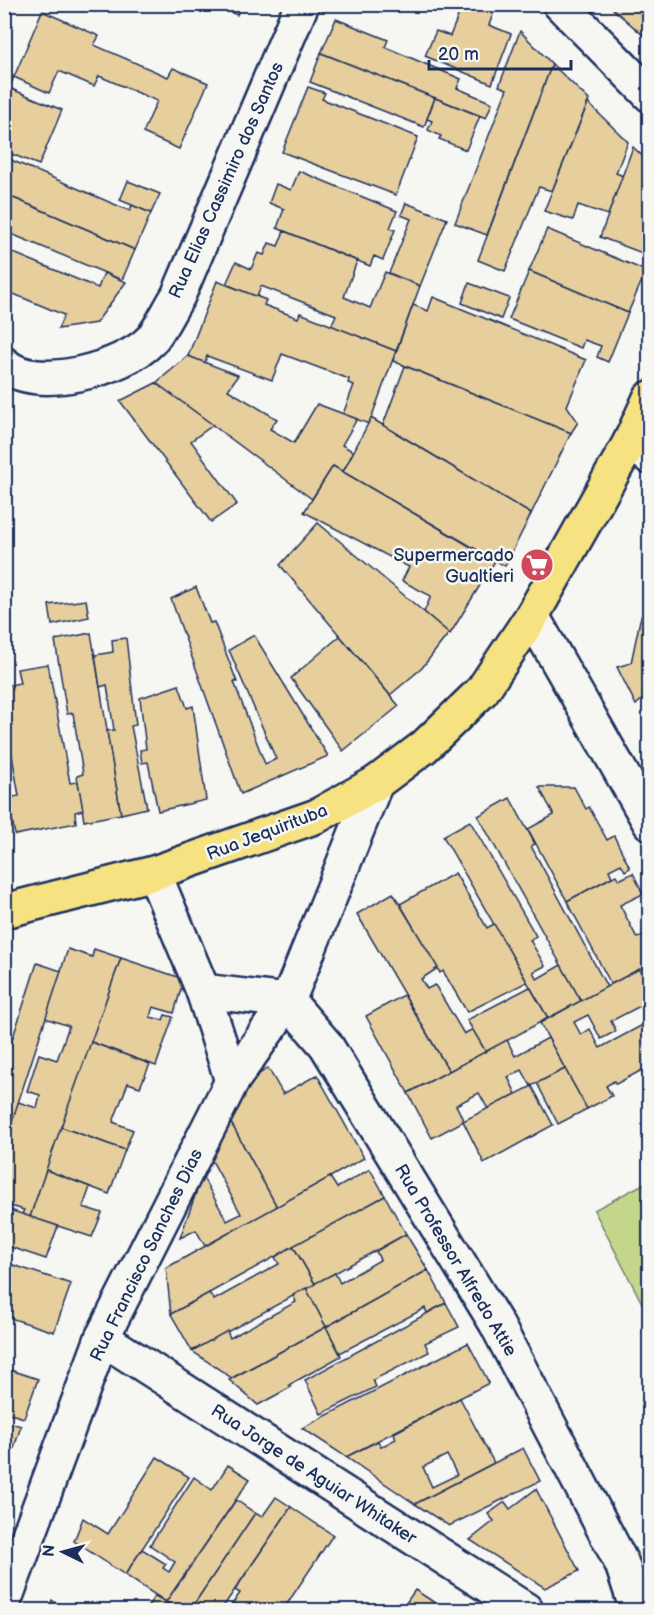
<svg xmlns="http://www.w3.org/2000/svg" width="654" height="1615" font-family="'Balsamiq Sans',sans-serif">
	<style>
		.green { fill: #c4d68a; stroke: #708274; stroke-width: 1.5 }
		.building { fill: #e7cf9d; stroke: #1b2f5e; stroke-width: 1.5; fill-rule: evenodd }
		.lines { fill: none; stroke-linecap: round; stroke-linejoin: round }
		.minor-casing { stroke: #1b2f5e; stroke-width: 38 }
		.major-casing { stroke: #1b2f5e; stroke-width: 38 }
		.minor { stroke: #f6f6f2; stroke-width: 33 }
		.major { stroke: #f6e281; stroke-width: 33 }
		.labels { text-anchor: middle; stroke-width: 5; stroke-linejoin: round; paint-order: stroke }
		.street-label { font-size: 18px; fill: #1b2f5e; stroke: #f6f6f2 }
		.poi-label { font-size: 18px; fill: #1b2f5e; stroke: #f6f6f2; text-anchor: end }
	</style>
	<rect width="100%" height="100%" fill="#f6f6f2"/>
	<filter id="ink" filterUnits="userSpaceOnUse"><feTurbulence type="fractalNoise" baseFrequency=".0167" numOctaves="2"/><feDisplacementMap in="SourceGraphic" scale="12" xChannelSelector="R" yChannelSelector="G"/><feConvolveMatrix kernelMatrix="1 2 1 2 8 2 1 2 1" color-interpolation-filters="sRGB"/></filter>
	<g filter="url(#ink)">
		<path class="green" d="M649 1181V1317L594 1210Z"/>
		<g class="building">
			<path d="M211 4H241L237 15Z"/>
			<path d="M463 4H484L495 9 489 25 511 34 492 84 425 56 436 31 450 36Z"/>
			<path d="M616 4H650V41L613 9Z"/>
			<path d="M42 11 99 36 94 45 168 77 173 68 208 83 179 149 143 133 157 101 99 76 94 86 59 71 49 93 14 77Z"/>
			<path d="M336 19 388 40 385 47 461 79 457 88 492 103 486 118 321 53Z"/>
			<path d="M520 31 552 64 487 235 455 223 507 89 499 86Z"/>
			<path d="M321 53 435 98 424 127 310 82Z"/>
			<path d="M552 64 589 100 552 191 539 187 505 271 478 260Z"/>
			<path d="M4 73 14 77 4 99Z"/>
			<path d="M308 87 325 93 322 99 418 137 396 195 282 152Z"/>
			<path d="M9 88 62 110 39 165 4 151V99Z"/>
			<path d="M435 98 480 116 466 150 439 139 441 136 428 130 432 121 427 119Z"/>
			<path d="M588 103 628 142 616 173 623 176 608 215 578 205 573 220 544 211Z"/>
			<path d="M633 147 650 163V256L600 237Z"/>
			<path d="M4 157 130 211 132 205 151 213 135 250 4 194Z"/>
			<path d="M299 171 397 211 390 228 395 230 383 260 374 256 370 266 277 228 284 209 269 203 276 184 291 190Z"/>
			<path d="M128 181 160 194 151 213 120 200Z"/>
			<path d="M4 194 135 250 122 280 4 231Z"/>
			<path d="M406 203 447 219 420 286 389 273 411 219 401 215Z"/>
			<path d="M547 229 646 271 628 313 529 271Z"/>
			<path d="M284 231 357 261 344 297 370 308 385 272 420 286 396 351 331 326 336 315 261 286 257 297 226 284 236 262 251 269 258 253 264 255 269 243 278 246Z"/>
			<path d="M4 249 98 288 104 273 126 282 96 323 58 329 64 315 4 290Z"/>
			<path d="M529 271 628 313 608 362 597 357 601 346 584 340 581 348 509 319Z"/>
			<path d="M217 281 266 300 264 305 298 318 300 313 396 351 369 424 343 414 354 385 348 383 349 379 282 354 272 380 207 356 205 363 188 356Z"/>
			<path d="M469 283 509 298 501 319 462 303Z"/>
			<path d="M433 297 586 360 567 406 578 422 571 433 393 361 413 305 428 311Z"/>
			<path d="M188 356 238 375 228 390 277 419 270 429 294 443 317 404 357 419 342 445 354 452 343 472 333 466 312 499 156 383Z"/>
			<path d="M405 366 571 433 531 514 383 425Z"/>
			<path d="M156 383 213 425 191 441 237 504 211 522 120 401Z"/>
			<path d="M371 418 531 514 505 566 343 472Z"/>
			<path d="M333 466 495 561 450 634 424 612 431 596 402 581 409 567 304 512Z"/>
			<path d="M318 523 449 633 422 668 390 695 280 565Z"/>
			<path d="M196 587 210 623 214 622 237 682H234L265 764 276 759 229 650 254 635 328 756 241 794 171 599Z"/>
			<path d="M650 595V692L636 705 617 667 631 663 640 620Z"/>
			<path d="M86 600 89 617 52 625 49 605Z"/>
			<path d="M91 633 121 814 84 821 77 776 83 774 73 713 67 714 55 640Z"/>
			<path d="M340 636 399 706 343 751 291 678Z"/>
			<path d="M126 638 136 725 131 726 147 808 121 814 107 731 114 730 107 685 100 687 95 655 113 652 112 640Z"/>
			<path d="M48 664 70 783 78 782 83 810 75 812 76 823 15 835 8 798 19 796 7 726H11L4 686 20 683 17 669Z"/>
			<path d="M179 685 187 708 193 706 206 800 158 811 148 762 142 763 140 750 146 749 140 698Z"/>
			<path d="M539 787H574L586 809 589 807 607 840 614 836 630 868 625 871 621 864 609 870 612 877 567 901 528 829 554 815Z"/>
			<path d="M510 798 535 844 531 846 607 987 581 1001 478 816Z"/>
			<path d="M470 821 536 936 530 940 545 966 533 972 537 979 561 965 581 1001 548 1018 443 836Z"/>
			<path d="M455 873 487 928 494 924 527 982 467 1012 443 971 440 973 400 904Z"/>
			<path d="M633 873 643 894 620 905 637 938 650 932V964L611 984 567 901 616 875 619 880Z"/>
			<path d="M393 893 438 968 421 979 427 989 435 985 464 1034 473 1029 486 1052 449 1071 357 914Z"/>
			<path d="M68 949 92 957 94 949 121 958 30 1217 22 1214 24 1210 4 1204V1146L18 1102 37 1108 40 1095 27 1091 39 1054 57 1060 69 1026 45 1018Z"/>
			<path d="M121 958 184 979 174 1013 153 1007 150 1017 163 1020 165 1015 173 1017 156 1066 91 1042Z"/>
			<path d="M37 963 61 971 4 1146V1065Z"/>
			<path d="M639 969 650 988V1001L611 1021 616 1031 601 1039 588 1015 574 1022 581 1035 590 1029 600 1048 650 1021V1075L645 1077 642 1070 616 1084 614 1081 606 1086 612 1096 587 1109 540 1023Z"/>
			<path d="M530 987 548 1018 486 1052 467 1020Z"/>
			<path d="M404 995 449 1071 408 1093 366 1016Z"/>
			<path d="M548 1038 565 1069 531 1086 522 1070 508 1077 516 1094 488 1109 479 1093 456 1105 464 1121 432 1138 408 1093 507 1040 515 1056Z"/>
			<path d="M91 1042 150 1064 140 1087 128 1083 113 1122 133 1130 125 1150 61 1127Z"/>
			<path d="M268 1068 283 1094 317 1075 364 1158 277 1207 225 1112 242 1086Z"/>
			<path d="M565 1069 587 1109 558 1124 537 1083Z"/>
			<path d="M532 1086 553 1125 484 1163 463 1121Z"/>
			<path d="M231 1123 277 1207 205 1246 196 1230 180 1238 202 1176 227 1221 241 1214 209 1155Z"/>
			<path d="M61 1127 125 1150 109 1194 46 1170Z"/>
			<path d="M370 1169 385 1196 171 1314 166 1268 330 1177 337 1188Z"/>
			<path d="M46 1170 90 1187 83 1207 102 1213 92 1237 30 1217Z"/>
			<path d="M385 1196 406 1234 315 1284 293 1246Z"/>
			<path d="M4 1208 58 1226 46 1259 4 1245Z"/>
			<path d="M406 1234 428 1270 326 1327 306 1288 335 1273 340 1283 380 1260 376 1251Z"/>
			<path d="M293 1246 315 1284 192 1351 171 1314 209 1293 214 1300 279 1264 275 1257Z"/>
			<path d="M4 1262 71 1284 54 1332 4 1316Z"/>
			<path d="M428 1270 446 1303 427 1313 425 1308 340 1353 326 1327Z"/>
			<path d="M306 1288 326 1327 232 1378 192 1351 227 1331 230 1338 296 1302 293 1295Z"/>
			<path d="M446 1303 459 1327 425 1343 429 1352 373 1380 376 1387 321 1414 305 1380Z"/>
			<path d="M326 1327 341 1356 289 1385 291 1387 258 1405 229 1380Z"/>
			<path d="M468 1343 489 1383 346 1457 302 1428Z"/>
			<path d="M4 1368 38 1379 24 1418 4 1412Z"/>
			<path d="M460 1398 494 1463 415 1504 346 1457 378 1441 381 1447 396 1439 394 1433ZM447 1455 457 1475 432 1487 423 1467Z"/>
			<path d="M4 1421 21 1426 8 1467 4 1466Z"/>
			<path d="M523 1448 540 1481 449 1526 415 1504Z"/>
			<path d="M157 1457 189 1477 125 1575 74 1541 83 1518 108 1534Z"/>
			<path d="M228 1465 250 1479 166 1602 125 1575 142 1549 166 1564 163 1568 169 1572 175 1562 150 1545 194 1477 212 1490Z"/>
			<path d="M536 1489 579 1571 545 1588 470 1540 494 1521 488 1514 505 1502 510 1509Z"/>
			<path d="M276 1497 291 1507 221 1610H190L255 1513 262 1517Z"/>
			<path d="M236 1500 255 1513 190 1610H178L166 1602Z"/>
			<path d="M291 1507 333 1535 283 1610H228L240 1593 235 1590Z"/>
			<path d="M415 1590 446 1610H401Z"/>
			<path d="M155 1596 166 1602 178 1610H145Z"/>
			<path d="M52 1600 66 1610H48Z"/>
		</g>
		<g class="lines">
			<defs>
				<g id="minor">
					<path d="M560 4 650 95"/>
					<path d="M4 364C35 394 125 368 151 340 161 328 169 310 178 296L302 4"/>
					<path d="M630 442 650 457"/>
					<path d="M532 616 650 823"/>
					<path d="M154 873 203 991 232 1081"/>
					<path d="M203 991 288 1001 326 1045 496 1323 622 1564 637 1610"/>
					<path d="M102 1338 526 1610"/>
					<path d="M4 1602 102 1338 232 1081 288 1001 376 783"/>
				</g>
				<path id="major" d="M4 911 154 873 317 816 376 783 424 747 482 691 532 616 630 442 650 398"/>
			</defs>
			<use href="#minor" class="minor-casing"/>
			<use href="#major" class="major-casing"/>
			<use href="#minor" class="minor"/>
			<use href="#major" class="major"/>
		</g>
	</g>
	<defs>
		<symbol id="supermarket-disc" viewBox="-11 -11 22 22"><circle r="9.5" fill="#d1495b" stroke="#f6f6f2"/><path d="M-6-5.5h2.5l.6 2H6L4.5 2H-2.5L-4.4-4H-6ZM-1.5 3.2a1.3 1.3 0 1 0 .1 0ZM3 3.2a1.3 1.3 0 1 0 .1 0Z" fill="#fff"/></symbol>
	</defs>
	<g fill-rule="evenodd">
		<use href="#supermarket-disc" x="518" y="546" width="38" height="38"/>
	</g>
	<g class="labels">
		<g class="street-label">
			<text transform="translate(226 180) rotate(-66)" y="6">Rua Elias Cassimiro dos Santos</text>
			<text transform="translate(267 832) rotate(-21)" y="6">Rua Jequirituba</text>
			<text transform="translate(146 1255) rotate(-64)" y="6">Rua Francisco Sanches Dias</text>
			<text transform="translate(456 1260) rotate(59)" y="6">Rua Professor Alfredo Attie</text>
			<text transform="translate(314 1474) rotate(33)" y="6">Rua Jorge de Aguiar Whitaker</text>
		</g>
		<g class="poi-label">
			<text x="514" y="561">Supermercado<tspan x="514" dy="21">Gualtieri</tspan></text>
		</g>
	</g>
	<rect width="654" height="1615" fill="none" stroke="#f6f6f2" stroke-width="24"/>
	<rect x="12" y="12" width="630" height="1591" fill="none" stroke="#1b2f5e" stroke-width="2" filter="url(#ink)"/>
	<g transform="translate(63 1552) rotate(275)" stroke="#f6f6f2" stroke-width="4.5" paint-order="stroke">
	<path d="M0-4.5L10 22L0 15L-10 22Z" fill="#1b2f5e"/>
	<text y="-9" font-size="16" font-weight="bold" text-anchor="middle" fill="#1b2f5e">N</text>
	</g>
	<path d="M429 60v9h142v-9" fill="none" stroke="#1b2f5e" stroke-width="3"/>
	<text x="438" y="60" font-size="18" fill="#1b2f5e" stroke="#f6f6f2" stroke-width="4.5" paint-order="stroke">20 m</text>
</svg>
